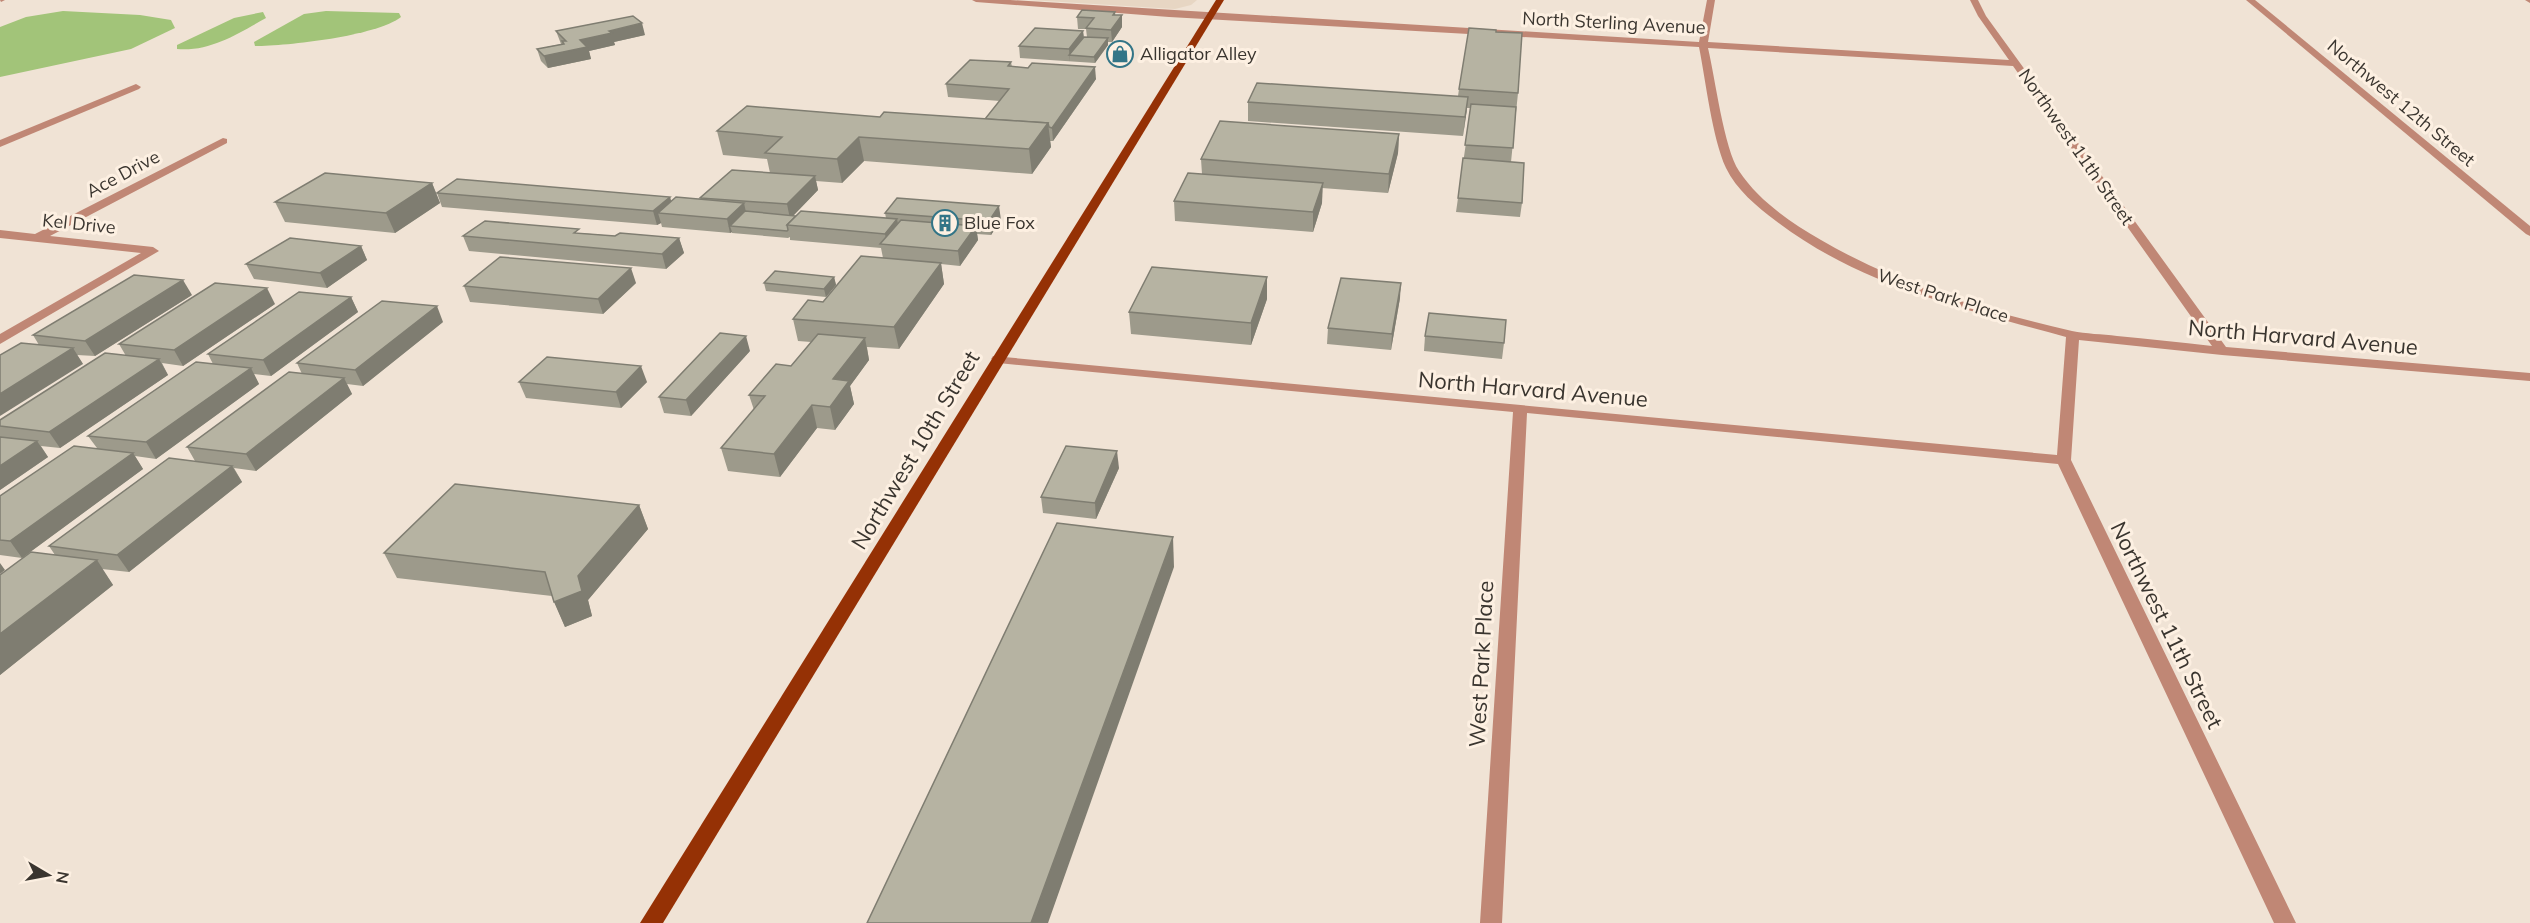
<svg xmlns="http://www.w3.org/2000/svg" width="2530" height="923" font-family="Mulish,sans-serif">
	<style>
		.built { fill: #e7d6c3 }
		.water { fill: #a2c479 }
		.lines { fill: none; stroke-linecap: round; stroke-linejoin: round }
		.minor { fill: #c08775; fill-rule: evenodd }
		.major { fill: #953105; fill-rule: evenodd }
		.wall { fill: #9d9a8b }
		.shaded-wall { fill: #7f7d71 }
		.building { fill: #b6b3a2; stroke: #7f7d71; stroke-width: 1.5 }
		.labels { text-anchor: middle; stroke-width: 6; stroke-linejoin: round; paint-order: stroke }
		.far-street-label { font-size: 18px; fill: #3a352f; stroke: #fdf0e2 }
		.far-poi-label { font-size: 18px; fill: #3a352f; stroke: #fdf0e2; text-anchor: start }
		.street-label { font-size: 22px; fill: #3a352f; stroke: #fdf0e2 }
	</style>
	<rect width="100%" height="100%" fill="#f0e3d5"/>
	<path class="built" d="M1030 0H1197L1191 5 1175 9Z"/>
	<g class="water">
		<path d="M63 11 140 15 171 20 175 28 131 49 0 77V27L26 17Z"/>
		<path d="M326 11 399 13 401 17C377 36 287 46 255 46L254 42 304 14Z"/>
		<path d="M263 12 266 18C239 33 210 52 177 49V45L234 18Z"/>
	</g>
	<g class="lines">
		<g class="minor">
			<path d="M0 0H5L1 2Z"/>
			<path d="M972 0H1010L1699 42 1707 0H1715L1708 42 2009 60 1978 16 1970 0H1978L1986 16 2226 347 2530 373V381L2222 355 2079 340 2071 460 2296 923H2274L2058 464 1527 413 1502 923H1480L1513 412 998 363 991 359 993 356 2057 455 2066 337C1965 309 1861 286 1776 221 1757 207 1736 189 1726 168 1712 137 1706 82 1699 47L1169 17 976 2ZM1708 48 2013 66 2212 346C2180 342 2148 339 2117 336 2102 334 2086 334 2072 331 1985 311 1898 285 1821 240 1790 222 1759 201 1739 171 1724 149 1715 77 1708 48Z"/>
			<path d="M2246 0H2255L2530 226V236L2526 234Z"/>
			<path d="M2525 0H2530V3Z"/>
			<path d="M136 84 141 87 139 89 0 147V140Z"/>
			<path d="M223 138 227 139V143L50 236 153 247 159 251 0 344V334L141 253 0 238V230L35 234Z"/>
		</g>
		<path class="major" d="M1216 0H1224L663 923H640Z"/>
	</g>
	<g class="wall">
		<path d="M1115 15H1122V27L1112 42H1108V45L1095 63 1020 58 1019 46 1083 31 1084 37H1087L1086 29H1078L1077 17Z"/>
		<path d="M556 31 645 35 614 42 615 45 589 51 591 59 548 68 541 61 537 49 561 44Z"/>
		<path d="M1496 32 1518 93 1511 162 1522 203 1520 217 1456 212 1471 108H1467L1463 136 1248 121V102L1458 96 1459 89Z"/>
		<path d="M1011 62 1012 67 1096 79 1053 141H1050L1051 147 1032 174 864 161 842 183 816 181 818 190 793 216 886 218 885 213 1001 220 991 235 977 234 978 240 960 266 941 264 944 284 899 349 867 347 869 360 850 386 854 404 835 430 817 428 780 477 728 471 721 448 754 410 749 395 791 366 811 342 798 341 793 319 823 302 883 258 881 248 790 240V237L788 238 732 233V232L730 233 662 227 661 223 657 225 442 207 437 193 670 197 671 202 701 199 700 198 770 173 767 159 723 155 717 131 880 117 985 119 1000 101 948 97 946 84Z"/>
		<path d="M1399 134 1398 153 1388 193 1322 188V203L1313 232 1175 221 1174 201 1202 174 1201 159Z"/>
		<path d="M432 183 440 203 395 233 285 222 275 202Z"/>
		<path d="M581 233 615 236 679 238 684 253 666 269 469 251 463 236Z"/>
		<path d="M361 246 367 260 327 288 254 279 246 264Z"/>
		<path d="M834 277 836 285 826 297 766 291 764 283Z"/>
		<path d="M1267 277V299L1251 345 1131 334 1129 312Z"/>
		<path d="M636 283 603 314 470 302 464 286Z"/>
		<path d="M192 295 95 356 77 355 83 364 39 345 33 335Z"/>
		<path d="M351 297 358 312 271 376 254 374 259 384 156 459 135 456 143 469 22 558 0 555V496L97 448 88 436 213 364 208 354Z"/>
		<path d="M1400 298 1391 350 1327 344 1328 328Z"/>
		<path d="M275 304 183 366 162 363 168 375 60 448 41 446 48 457 0 490V420L126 356 119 344Z"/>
		<path d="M443 322 363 386 347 384 352 394 256 471 234 468 242 482 129 572 102 569 113 585 0 675V575L55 555 49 546 195 461 187 447 302 374 297 363Z"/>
		<path d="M1425 336 1504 343 1502 359 1424 351Z"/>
		<path d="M750 351 691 416 664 413 659 397Z"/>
		<path d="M519 382H647L621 408 526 398Z"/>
		<path d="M1119 468 1096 519 1043 513 1041 497Z"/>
		<path d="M639 505 648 529 588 600 592 616 565 627 552 596 397 578 384 553Z"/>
	</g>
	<g class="shaded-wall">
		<path d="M1115 12 1116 24 1122 15V27L1112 42 1111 30 1113 15Z"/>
		<path d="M642 23 645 35 614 42 615 45 589 51 591 59 548 68 544 56 580 40 609 31Z"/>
		<path d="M1083 31 1084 43 1069 55 1070 62 1069 49Z"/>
		<path d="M1108 38V45L1095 63 1094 57Z"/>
		<path d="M1095 67 1096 79 1053 141 1052 128Z"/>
		<path d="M1468 97 1466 116 1463 136 1465 117Z"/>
		<path d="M1048 123 1051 147 1032 174 1029 149Z"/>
		<path d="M1399 134 1398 153 1388 193 1389 174Z"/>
		<path d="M859 137 864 161 842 183 837 159Z"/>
		<path d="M815 176 818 190 790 219 787 204Z"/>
		<path d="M432 183 440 203 395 233 386 213Z"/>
		<path d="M1323 183 1322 203 1313 232V212Z"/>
		<path d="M670 197 674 211 658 213 661 223 657 225 653 211Z"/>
		<path d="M744 203 747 217 730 226 732 232 730 233 727 219Z"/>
		<path d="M999 206 1001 220 991 235 989 221Z"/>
		<path d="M897 219 900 234 887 245 885 234Z"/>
		<path d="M976 226 978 240 960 266 958 251Z"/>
		<path d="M679 238 684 253 666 269 662 254Z"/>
		<path d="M361 246 367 260 327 288 320 273Z"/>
		<path d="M941 263 944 284 899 349 894 327Z"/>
		<path d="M631 268 636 283 603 314 598 299Z"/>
		<path d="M834 277 836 285 826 297 824 289Z"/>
		<path d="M1267 277V299L1251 345V323Z"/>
		<path d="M183 280 192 295 95 356 85 341Z"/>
		<path d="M1401 283 1400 298 1391 350 1392 334Z"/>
		<path d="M267 288 275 304 183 366 174 350Z"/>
		<path d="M351 297 358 312 271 376 263 360Z"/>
		<path d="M437 306 443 322 363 386 355 370Z"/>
		<path d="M746 336 750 351 691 416 686 400Z"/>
		<path d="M865 338 869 360 850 386 854 404 835 430 830 407 833 379Z"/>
		<path d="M73 348 83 364 0 416V394Z"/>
		<path d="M159 359 168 375 60 448 49 432Z"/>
		<path d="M641 366 647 382 621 408 616 392Z"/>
		<path d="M251 368 259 384 156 459 146 442Z"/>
		<path d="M344 378 352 394 256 471 246 454Z"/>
		<path d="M812 405 817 428 780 477 774 454Z"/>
		<path d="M37 441 48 457 0 490V466Z"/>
		<path d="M1117 451 1119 468 1096 519 1095 503Z"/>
		<path d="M133 453 143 469 22 558 10 541Z"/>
		<path d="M232 466 242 482 129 572 117 555Z"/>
		<path d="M639 505 648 529 588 600 592 616 565 627 554 602Z"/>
		<path d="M1173 537 1174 567 1048 923H1031Z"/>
		<path d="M97 560 113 585 0 675V634Z"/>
		<path d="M0 563 5 570 0 574Z"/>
	</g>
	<g class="building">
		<path d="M1082 10 1115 12 1113 15H1122L1111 30 1086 28 1094 18 1077 17Z"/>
		<path d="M633 16 642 23 609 31 612 33 580 40 587 47 544 56 537 49 564 44 562 41H566L556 31Z"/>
		<path d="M1035 28 1083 31 1069 49 1019 46Z"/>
		<path d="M1469 28 1496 30V32L1522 33 1518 93 1459 89Z"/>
		<path d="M1084 37 1108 38 1094 57 1069 55Z"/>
		<path d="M970 60 1011 62 1008 66 1028 68 1032 63 1095 67 1052 128 1049 127 1048 123 985 119 1009 89 946 84Z"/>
		<path d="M1257 83 1468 97 1465 117 1248 102Z"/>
		<path d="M1471 104 1516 107 1513 148 1465 145Z"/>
		<path d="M747 106 880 117 884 112 1048 123 1029 149 859 137 837 159 765 153 782 137 717 131Z"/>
		<path d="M1220 121 1399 134 1389 174 1201 159Z"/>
		<path d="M1463 158 1524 163 1522 203 1458 198Z"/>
		<path d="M732 170 815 176 787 204 700 198Z"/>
		<path d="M325 173 432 183 386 213 275 202Z"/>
		<path d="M1188 173 1323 183 1313 212 1174 201Z"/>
		<path d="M457 179 670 197 653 211 437 193Z"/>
		<path d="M676 197 744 203 727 219 658 213Z"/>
		<path d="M897 198 999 206 989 221 885 213Z"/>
		<path d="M745 211 796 216 787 225 788 230 787 231 730 226Z"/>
		<path d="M801 211 897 219 885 234 787 225Z"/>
		<path d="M901 220 976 226 958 251 880 244Z"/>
		<path d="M485 221 579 229 574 233 615 236 620 233 679 238 662 254 463 236Z"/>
		<path d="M290 238 361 246 320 273 246 264Z"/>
		<path d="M861 256 941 263 894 327 793 319 808 300 823 302Z"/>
		<path d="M500 257 631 268 598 299 464 286Z"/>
		<path d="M1152 267 1267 277 1251 323 1129 312Z"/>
		<path d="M775 271 834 277 824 289 764 283Z"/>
		<path d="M134 275 183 280 85 341 33 335Z"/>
		<path d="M1341 278 1401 283 1392 334 1328 328Z"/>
		<path d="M215 283 267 288 174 350 119 344Z"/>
		<path d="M299 292 351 297 263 360 208 354Z"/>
		<path d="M382 301 437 306 355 370 297 363Z"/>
		<path d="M1429 313 1506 320 1504 343 1425 336Z"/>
		<path d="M720 333 746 336 686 400 659 397Z"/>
		<path d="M818 334 865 338 833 379 849 381 830 407 812 405 774 454 721 448 765 396 749 395 776 364 791 366Z"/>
		<path d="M21 343 73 348 0 394V355Z"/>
		<path d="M105 353 159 359 49 432 0 426V420Z"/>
		<path d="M547 357 641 366 616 392 519 382Z"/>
		<path d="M196 362 251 368 146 442 88 436Z"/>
		<path d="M289 372 344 378 246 454 187 447Z"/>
		<path d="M0 437 37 441 0 466Z"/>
		<path d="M74 446 133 453 10 541 0 540V496Z"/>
		<path d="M1066 446 1117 451 1095 503 1041 497Z"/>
		<path d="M169 458 232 466 117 555 49 546Z"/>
		<path d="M455 484 639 505 578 576 582 591 554 602 545 572 384 553Z"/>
		<path d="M1057 523 1173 537 1031 923H867Z"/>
		<path d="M31 552 97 560 0 634V575Z"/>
	</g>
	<defs>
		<symbol id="shop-ring" viewBox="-11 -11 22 22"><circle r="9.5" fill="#fdf0e2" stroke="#337587" stroke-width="1.5"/><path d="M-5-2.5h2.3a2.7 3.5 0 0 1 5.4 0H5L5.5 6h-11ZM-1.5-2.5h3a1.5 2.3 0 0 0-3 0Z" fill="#337587"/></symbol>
		<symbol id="building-ring" viewBox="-11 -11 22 22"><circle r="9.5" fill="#fdf0e2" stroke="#337587" stroke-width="1.5"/><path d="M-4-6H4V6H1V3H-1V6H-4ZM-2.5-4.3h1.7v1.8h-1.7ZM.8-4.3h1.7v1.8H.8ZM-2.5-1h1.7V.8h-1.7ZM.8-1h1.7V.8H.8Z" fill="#337587"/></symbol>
	</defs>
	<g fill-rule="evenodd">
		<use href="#shop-ring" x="1105" y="39" width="30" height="30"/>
		<use href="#building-ring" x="930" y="208" width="30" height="30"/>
	</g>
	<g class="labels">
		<g class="far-street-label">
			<text transform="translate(1614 23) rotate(3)" y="6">North Sterling Avenue</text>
			<text transform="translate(2401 103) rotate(40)" y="6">Northwest 12th Street</text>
			<text transform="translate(2076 147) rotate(55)" y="6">Northwest 11th Street</text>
			<text transform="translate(123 174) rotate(-28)" y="6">Ace Drive</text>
			<text transform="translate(79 224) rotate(6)" y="6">Kel Drive</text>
			<text transform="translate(1943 296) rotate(18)" y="6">West Park Place</text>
		</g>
		<g class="far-poi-label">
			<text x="1140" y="60">Alligator Alley</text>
			<text x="964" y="229">Blue Fox</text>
		</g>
		<g class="street-label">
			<text transform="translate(2303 337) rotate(5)" y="8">North Harvard Avenue</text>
			<text transform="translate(1533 389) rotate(5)" y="8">North Harvard Avenue</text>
			<text transform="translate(915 450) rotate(-59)" y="8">Northwest 10th Street</text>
			<text transform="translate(2167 625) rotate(64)" y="8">Northwest 11th Street</text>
			<text transform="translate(1481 664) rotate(-87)" y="8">West Park Place</text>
		</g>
	</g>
	<g transform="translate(48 875) rotate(100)" stroke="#fdf0e2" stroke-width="4.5" paint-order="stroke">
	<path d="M0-4.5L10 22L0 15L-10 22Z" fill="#3a352f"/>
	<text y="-9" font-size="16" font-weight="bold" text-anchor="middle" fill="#3a352f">N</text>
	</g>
</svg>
